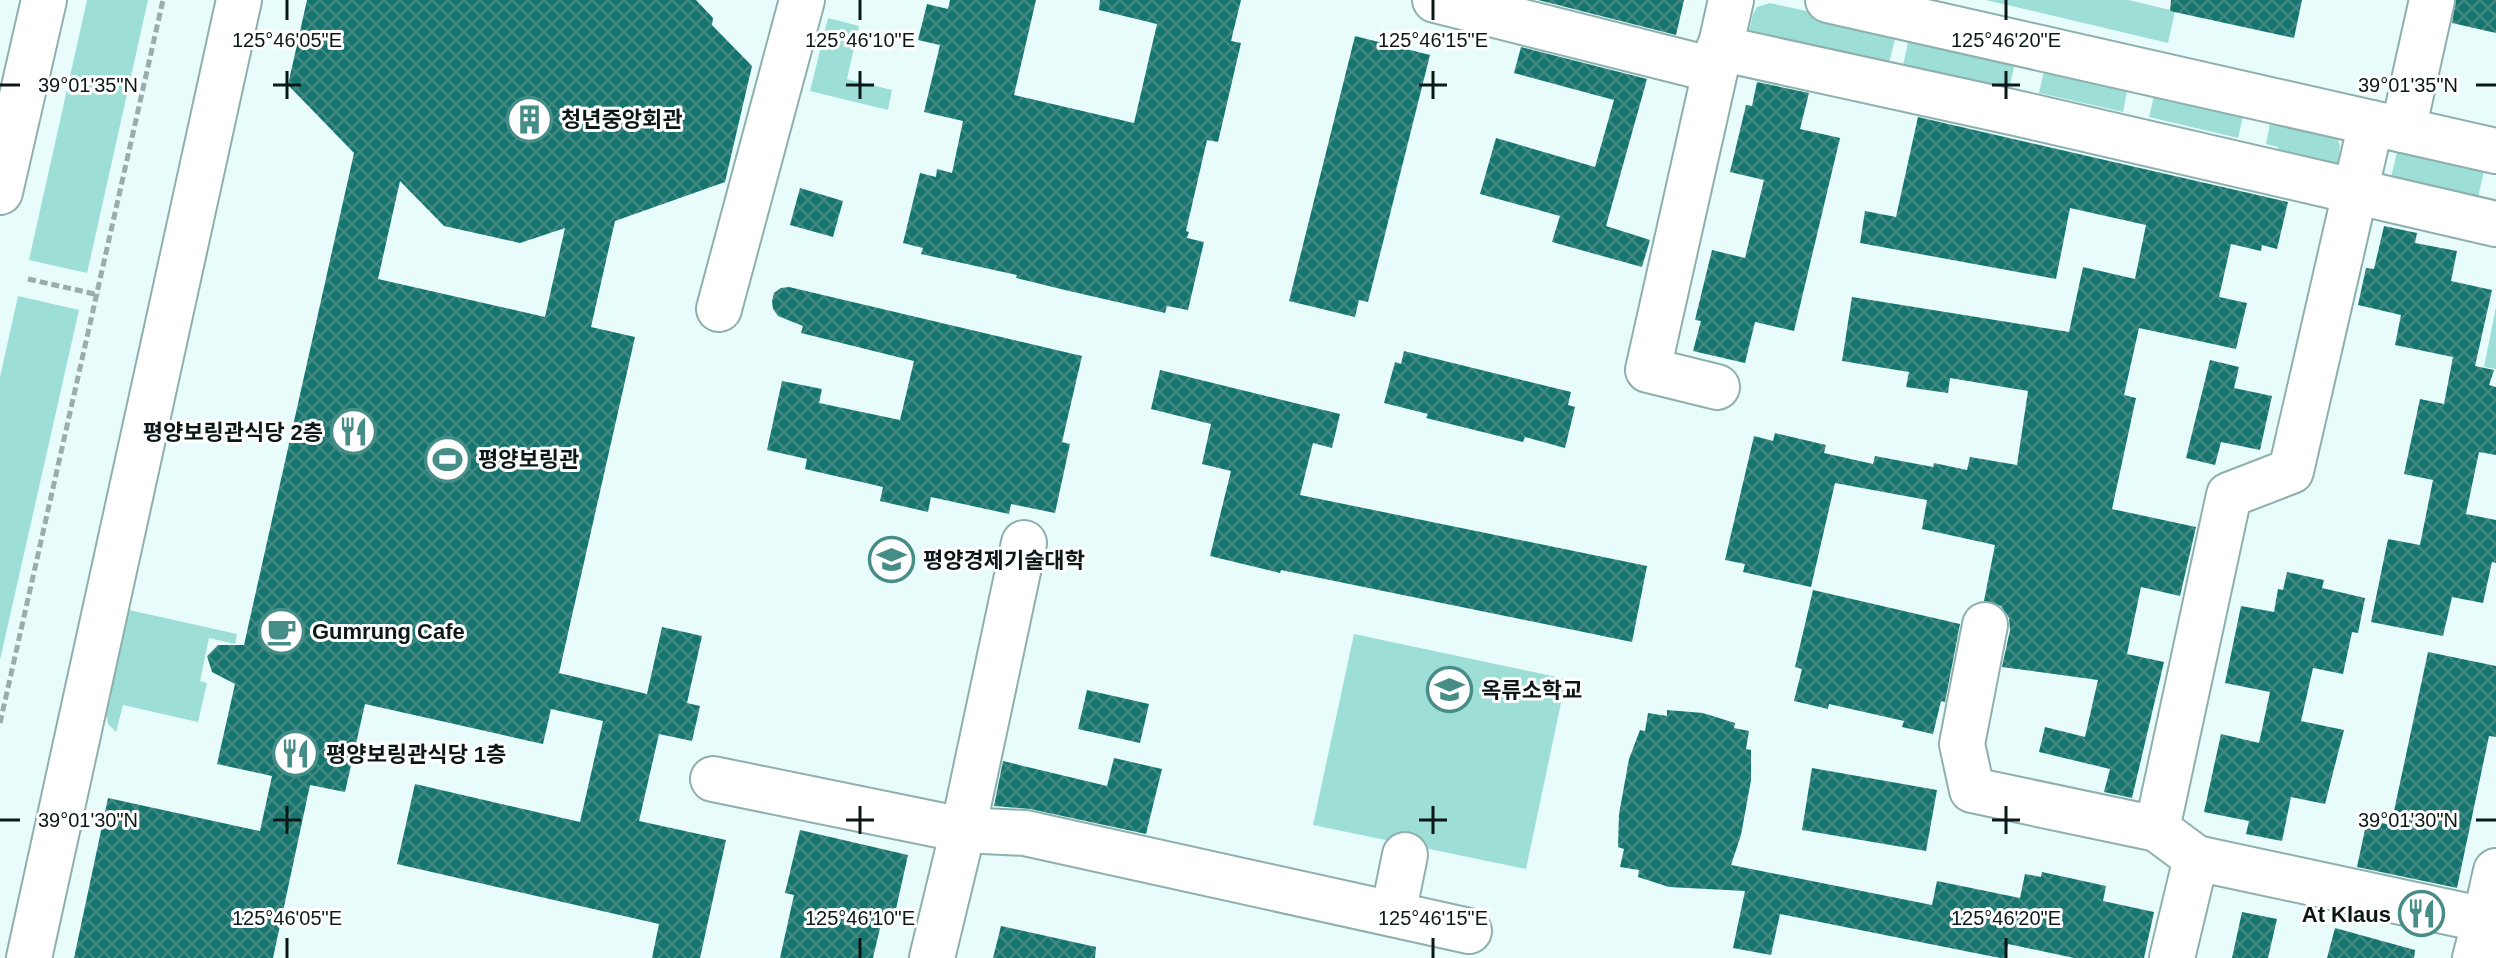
<svg xmlns="http://www.w3.org/2000/svg" width="2496" height="958" font-family="Helvetica,'Noto Sans KR',sans-serif">
	<style>
		.grass { fill: #9dded7 }
		.building { fill: url(#building-cross-hatch); fill-rule: evenodd }
		.lines { fill: none; stroke-linecap: round; stroke-linejoin: round }
		.minor-casing { stroke: #8eb0ad; stroke-width: 48 }
		.major-casing { stroke: #8eb0ad; stroke-width: 48 }
		.path { stroke: #9aacab; stroke-width: 5; stroke-dasharray: 8 4; stroke-linecap: butt }
		.minor { stroke: #fff; stroke-width: 44 }
		.major { stroke: #fff; stroke-width: 44 }
		.ticks { fill: none; stroke: #0b1817; stroke-width: 3 }
		.labels { text-anchor: middle; stroke-width: 6; stroke-linejoin: round; paint-order: stroke }
		.poi-label { font-size: 22px; font-weight: bold; fill: #0b1817; stroke: #fff; text-anchor: start }
		.ticks-label { font-size: 20px; text-anchor: middle; fill: #0b1817; stroke: #fff; stroke-width: 6; stroke-linejoin: round; paint-order: stroke }
	</style>
	<defs>
		<pattern id="building-cross-hatch" width="8" height="8" patternUnits="userSpaceOnUse" patternTransform="scale(2)"><rect width="8" height="8" fill="#16756e"/><path d="M0 0l8 8M0 8l8-8" fill="none" stroke="#468a84"/></pattern>
	</defs>
	<rect width="100%" height="100%" fill="#e8fdfb"/>
	<g class="grass">
		<path d="M87 0H148L87 273 29 260Z"/>
		<path d="M1986 0H2128L2175 11 2168 43Z"/>
		<path d="M1770 3 1897 31 1887 71 1747 40 1753 14 1757 7Z"/>
		<path d="M828 18 859 26 847 79 892 90 888 110 810 91Z"/>
		<path d="M1910 34 2016 58 2007 98 1901 74Z"/>
		<path d="M2046 62 2129 81 2123 112 2039 93Z"/>
		<path d="M2156 87 2245 107 2238 138 2149 117Z"/>
		<path d="M2272 113 2334 131 2340 146 2337 171 2276 157 2278 147 2266 144Z"/>
		<path d="M2400 139 2487 158 2477 202 2390 182Z"/>
		<path d="M18 296 79 310 0 660V377Z"/>
		<path d="M2496 307V369L2484 367Z"/>
		<path d="M129 610 237 634 235 644 209 638 200 681 207 683 198 722 123 705 116 732 108 724 106 713Z"/>
		<path d="M1354 634 1566 679 1526 869 1313 825Z"/>
	</g>
	<g class="building">
		<path d="M307 0H696L713 18 712 25 752 66 725 182 615 221 591 327 635 337 559 673 647 694 662 627 702 636 687 703 700 706 692 741 659 734 639 821 726 840 700 958H652L659 924 397 864 415 784 580 822 603 721 551 709 543 744 365 704 345 792 310 785 273 958H74L108 798 260 831 272 776 217 764 235 684 212 672 207 656 218 645H244L354 153 288 85ZM400 181 444 226 520 243 565 228 545 317 378 279Z"/>
		<path d="M950 0H1036L1014 95 1134 123 1157 24 1099 10 1100 0H1241L1231 41 1241 43 1218 142 1207 140 1186 231 1189 232 1187 238 1204 242 1188 310 1167 306 1165 313 1065 290 1016 278 1017 275 921 254 923 248 903 243 920 173 936 177 937 169 952 173 963 121 924 112 940 45 918 40 927 4 948 9Z"/>
		<path d="M1538 0H1684L1676 35Z"/>
		<path d="M2171 0H2302L2294 38 2170 11Z"/>
		<path d="M2456 0H2496V33L2452 23Z"/>
		<path d="M1355 36 1430 55 1368 302 1359 300 1355 317 1289 301Z"/>
		<path d="M1521 47 1647 79 1606 226 1650 240 1642 267 1552 242 1560 216 1480 194 1496 138 1595 167 1614 100 1514 73Z"/>
		<path d="M1757 82 1809 93 1800 129 1840 138 1794 331 1755 322 1745 363 1693 351 1701 321 1695 320 1712 250 1745 258 1764 180 1730 172 1746 105 1752 106Z"/>
		<path d="M1918 117 2288 202 2277 249 2262 245 2261 251 2231 244 2219 297 2247 303 2236 349 2139 328 2124 395 2136 398 2112 509 2196 527 2180 596 2141 587 2127 654 2164 662 2132 798 2104 792 2110 769 2039 752 2045 727 2085 737 2098 680 2002 667 2010 630 2009 618 2001 606 1984 601 1995 545 1922 529 1927 500 1835 483 1811 587 1743 572 1745 564 1725 560 1754 436 1773 441 1775 433 1826 445 1824 453 1873 464 1875 456 1933 467 1934 463 1967 470 1970 457 2017 465 2028 391 1950 378 1948 393 1906 387 1909 372 1842 361 1852 297 2069 332 2083 267 2135 279 2146 225 2070 208 2056 279 1860 243 1865 211 1896 217Z"/>
		<path d="M800 188 843 201 833 237 790 225Z"/>
		<path d="M2384 226 2417 233 2415 243 2457 251 2451 281 2492 290 2475 366 2494 370 2489 385 2496 387V455L2479 452 2466 514 2496 520V563L2492 562 2483 603 2452 597 2443 636 2371 622 2388 539 2420 545 2433 480 2404 474 2420 399 2444 404 2453 357 2395 345 2401 315 2358 305 2366 268 2374 269Z"/>
		<path d="M789 287 1082 356 1062 442 1070 444 1055 513 1011 504 1009 514 931 497 928 512 880 501 883 487 805 469 807 459 767 450 782 381 822 389 819 403 900 420 914 361 801 333 803 326 778 316 773 309 772 301 774 293 781 288Z"/>
		<path d="M1404 351 1571 392 1568 405 1575 407 1565 448 1525 437 1523 442 1426 418 1428 414 1384 403 1395 362 1401 364Z"/>
		<path d="M2210 360 2239 367 2234 388 2272 396 2260 450 2221 442 2215 465 2186 458Z"/>
		<path d="M1160 370 1340 414 1332 448 1313 443 1300 495 1647 566 1632 642 1281 570 1280 573 1210 556 1231 471 1202 464 1211 424 1151 409Z"/>
		<path d="M2287 572 2324 580 2322 588 2365 598 2358 633 2352 632 2343 674 2313 668 2301 721 2344 730 2325 804 2291 797 2282 841 2246 834 2249 821 2204 812 2221 734 2259 743 2270 692 2225 683 2241 606 2274 612 2278 589 2283 590Z"/>
		<path d="M1813 590 1960 624 1945 702 1941 701 1933 734 1902 727 1904 721 1829 704 1828 709 1794 701 1802 669 1795 667Z"/>
		<path d="M2428 652 2496 666V737L2489 736 2457 888 2357 867 2367 820 2391 825Z"/>
		<path d="M1087 690 1149 704 1140 743 1078 729Z"/>
		<path d="M1667 710 1703 713 1735 723 1734 728 1749 731 1746 749 1751 750V780L1741 835 1731 865 1932 905 1937 881 2020 898 2025 874 2041 877 2042 872 2106 886 2103 901 2154 912 2144 958H2074L2008 944 2005 958H2000L1780 914 1771 955 1733 948 1745 891 1669 887 1638 877 1639 870 1620 867 1624 849 1618 847 1619 814 1629 759 1640 730 1645 731 1648 713 1667 716Z"/>
		<path d="M1114 758 1162 769 1146 834 1030 809 994 806 1003 761 1107 786Z"/>
		<path d="M1812 768 1937 790 1926 851 1802 830Z"/>
		<path d="M800 830 908 855 894 918 883 915 873 958H780L794 895 785 893Z"/>
		<path d="M2242 912 2277 919 2268 958H2232Z"/>
		<path d="M1001 926 1096 947 1095 958H993Z"/>
		<path d="M2335 928 2415 950 2414 958H2327Z"/>
	</g>
	<g class="lines">
		<defs>
			<g id="minor">
				<path d="M1435 0 1714 70"/>
				<path d="M1828 0 2496 151"/>
				<path d="M1719 48 2016 113 2496 224"/>
				<path d="M2403 130 2432 0"/>
				<path d="M719 309 802 0"/>
				<path d="M1717 387 1648 370 1731 0"/>
				<path d="M1985 625 1962 744 1972 790 2157 829"/>
				<path d="M713 779 963 830 1024 543"/>
				<path d="M2196 858 2485 920 2496 871"/>
				<path d="M1393 914 1405 855"/>
				<path d="M29 958 239 0"/>
				<path d="M932 958 963 830 1025 833 1469 931"/>
				<path d="M2172 958 2196 858 2157 829 2229 495 2291 471 2371 123"/>
				<path d="M2475 958 2485 920"/>
			</g>
			<path id="major" d="M0 192 44 0"/>
		</defs>
		<use href="#minor" class="minor-casing"/>
		<use href="#major" class="major-casing"/>
		<g class="path">
			<path d="M28 279 99 295"/>
			<path d="M0 723 163 0"/>
		</g>
		<use href="#minor" class="minor"/>
		<use href="#major" class="major"/>
	</g>
	<path class="ticks" d="M287 0V20M860 0V20M1433 0V20M2006 0V20M287 71V99M860 71V99M1433 71V99M2006 71V99M0 85H20M273 85H301M846 85H874M1419 85H1447M1992 85H2020M2476 85H2496M287 806V834M860 806V834M1433 806V834M2006 806V834M0 820H20M273 820H301M846 820H874M1419 820H1447M1992 820H2020M2476 820H2496M287 938V958M860 938V958M1433 938V958M2006 938V958"/>
	<defs>
		<symbol id="building-ring" viewBox="-11 -11 22 22"><circle r="9.5" fill="#fff" stroke="#478d87" stroke-width="1.5"/><path d="M-4-6H4V6H1V3H-1V6H-4ZM-2.5-4.3h1.7v1.8h-1.7ZM.8-4.3h1.7v1.8H.8ZM-2.5-1h1.7V.8h-1.7ZM.8-1h1.7V.8H.8Z" fill="#478d87"/></symbol>
		<symbol id="restaurant-ring" viewBox="-11 -11 22 22"><circle r="9.5" fill="#fff" stroke="#478d87" stroke-width="1.5"/><path d="M-5-6h1v4h1v-4h1v4h1v-4h1v5L-1.5 .5V6h-2V.5L-5-1ZM5-6V6H3V1.5H1.5Q1.5-4 5-6Z" fill="#478d87"/></symbol>
		<symbol id="stadium-ring" viewBox="-11 -11 22 22"><circle r="9.5" fill="#fff" stroke="#478d87" stroke-width="1.5"/><path d="M0-5a6.5 5 0 1 0 0 10a6.5 5 0 1 0 0-10ZM-3.5-1.8h7v3.6h-7Z" fill="#478d87"/></symbol>
		<symbol id="university-ring" viewBox="-11 -11 22 22"><circle r="9.5" fill="#fff" stroke="#478d87" stroke-width="1.5"/><path d="M0-5L7-2L0 1L-7-2ZM-4 1L0 2.5L4 1V4Q0 6-4 4Z" fill="#478d87"/></symbol>
		<symbol id="cafe-ring" viewBox="-11 -11 22 22"><circle r="9.5" fill="#fff" stroke="#478d87" stroke-width="1.5"/><path d="M-5.5-4.5H6V0H3Q3 3.5 0 3.5H-2.5Q-5.5 3.5-5.5 0ZM3-3.2v2h1.7v-2ZM-6 4.5H4V6H-6Z" fill="#478d87"/></symbol>
		<symbol id="school-ring" viewBox="-11 -11 22 22"><circle r="9.5" fill="#fff" stroke="#478d87" stroke-width="1.5"/><path d="M0-5L7-2L0 1L-7-2ZM-4 1L0 2.5L4 1V4Q0 6-4 4Z" fill="#478d87"/></symbol>
	</defs>
	<g fill-rule="evenodd">
		<use href="#building-ring" x="504" y="94" width="51" height="51"/>
		<use href="#restaurant-ring" x="328" y="406" width="51" height="51"/>
		<use href="#stadium-ring" x="422" y="434" width="51" height="51"/>
		<use href="#university-ring" x="866" y="534" width="51" height="51"/>
		<use href="#cafe-ring" x="256" y="606" width="51" height="51"/>
		<use href="#school-ring" x="1424" y="664" width="51" height="51"/>
		<use href="#restaurant-ring" x="270" y="728" width="51" height="51"/>
		<use href="#restaurant-ring" x="2396" y="888" width="51" height="51"/>
	</g>
	<g class="labels">
		<g class="poi-label">
			<text x="561" y="127">청년중앙회관</text>
			<text x="323" y="440" text-anchor="end">평양보링관식당 2층</text>
			<text x="478" y="467">평양보링관</text>
			<text x="923" y="568">평양경제기술대학</text>
			<text x="312" y="639">Gumrung Cafe</text>
			<text x="1481" y="698">옥류소학교</text>
			<text x="326" y="762">평양보링관식당 1층</text>
			<text x="2391" y="922" text-anchor="end">At Klaus</text>
		</g>
	</g>
	<g class="ticks-label">
		<text x="287" y="47">125°46'05"E</text>
		<text x="860" y="47">125°46'10"E</text>
		<text x="1433" y="47">125°46'15"E</text>
		<text x="2006" y="47">125°46'20"E</text>
		<text x="88" y="92">39°01'35"N</text>
		<text x="2408" y="92">39°01'35"N</text>
		<text x="88" y="827">39°01'30"N</text>
		<text x="2408" y="827">39°01'30"N</text>
		<text x="287" y="925">125°46'05"E</text>
		<text x="860" y="925">125°46'10"E</text>
		<text x="1433" y="925">125°46'15"E</text>
		<text x="2006" y="925">125°46'20"E</text>
	</g>
</svg>
